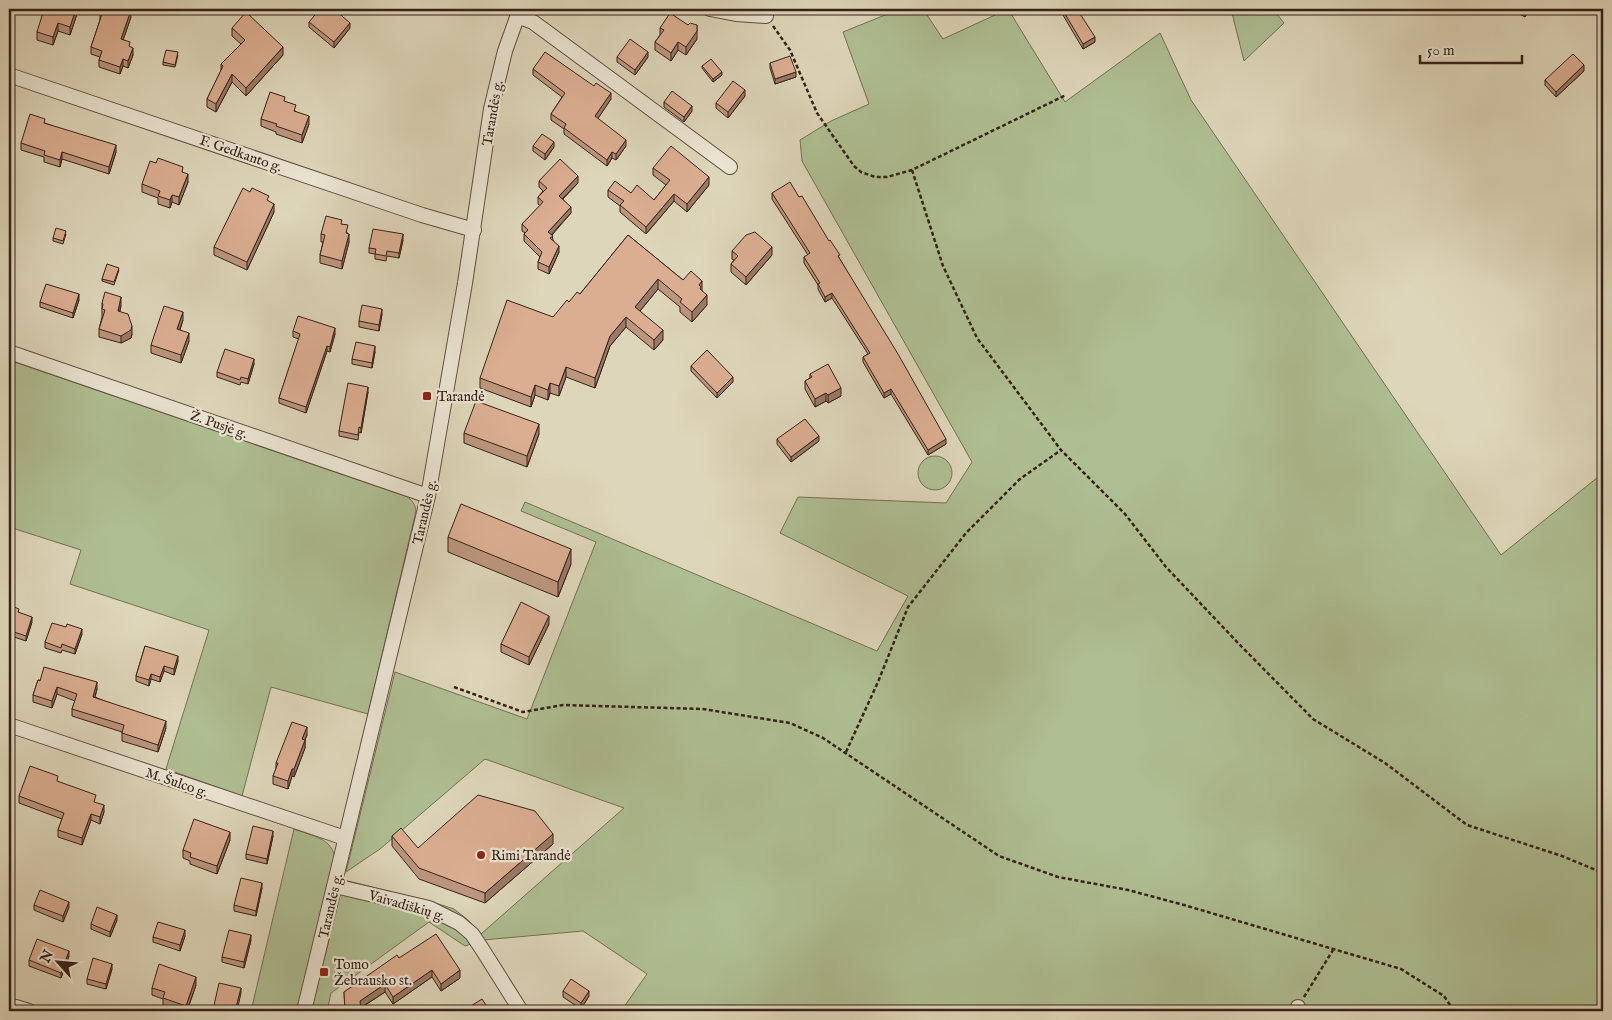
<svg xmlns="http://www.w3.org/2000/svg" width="1612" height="1020" font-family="'IM FELL English',serif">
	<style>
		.green { fill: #aebe92; stroke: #727056 }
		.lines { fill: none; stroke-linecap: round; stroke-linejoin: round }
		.minor-casing { stroke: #604e41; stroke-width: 16 }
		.path { stroke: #362119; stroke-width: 2.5; stroke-dasharray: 4 2.5; stroke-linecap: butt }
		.minor { stroke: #eae4d2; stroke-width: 14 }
		.wall { fill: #bc967d; stroke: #362119 }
		.shaded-wall { fill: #997a66; stroke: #362119 }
		.building { fill: #dbae91; stroke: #362119 }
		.poi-dot { fill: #8f2418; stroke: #eae4d2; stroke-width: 2 }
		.labels { text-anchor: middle; stroke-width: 4.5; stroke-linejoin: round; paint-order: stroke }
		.street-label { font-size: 14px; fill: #362119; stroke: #eae4d2 }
		.poi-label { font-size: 14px; fill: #362119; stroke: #eae4d2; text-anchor: start }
	</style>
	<rect width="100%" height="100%" fill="#ded6ba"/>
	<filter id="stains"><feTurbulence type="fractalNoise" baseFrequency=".004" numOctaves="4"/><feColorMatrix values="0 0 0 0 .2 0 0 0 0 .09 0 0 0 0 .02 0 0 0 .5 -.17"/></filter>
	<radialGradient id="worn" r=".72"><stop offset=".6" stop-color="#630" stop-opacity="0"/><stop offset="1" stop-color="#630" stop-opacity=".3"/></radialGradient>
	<g class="green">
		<path d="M900 9H923L943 39 1008 9 1065 102 1160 33 1191 100 1501 555 1603 473V1011H1257L1231 1008 1184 1011H621L647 974 583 931 483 940 465 946 429 922 331 993 327 1011H311L344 880 432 902 454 909 468 920 481 934 624 808 485 759 380 849 346 872 395 672 527 719 596 542 521 511 525 502 877 651 908 596 780 533 798 497 946 503 972 462 802 161 800 140 831 121 869 104 843 32Z"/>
		<path d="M1231 9H1273L1284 23 1244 61Z"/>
		<path d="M9 360 406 496C412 500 415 504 416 511L368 714 271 687 242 796 166 769 209 630 70 584 81 550 9 527Z"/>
		<circle cx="935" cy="473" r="17"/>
		<path d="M294 829C312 836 334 838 335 861L298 1011H251Z"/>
	</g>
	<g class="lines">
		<defs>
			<g id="minor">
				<path d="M710 9 736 14 766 16"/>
				<path d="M517 16 533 22 730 167"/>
				<path d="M9 75 422 215 474 230"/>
				<path d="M9 352 428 496"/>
				<path d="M9 725 345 838"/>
				<path d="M335 886 429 908 459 923 472 934 482 949 521 1011"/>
				<path d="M9 1005 29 1011"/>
				<path d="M304 1011 428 496 465 283 491 109 505 51 520 9"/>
				<path d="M1298 1011V1007"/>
			</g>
		</defs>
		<use href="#minor" class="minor-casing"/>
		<g class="path">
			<path d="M773 26 790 50 817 113 854 166 861 172 875 177H887L912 170 1066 95"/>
			<path d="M912 170 943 266 977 338 1061 450 1125 514 1166 567 1239 644 1313 719 1385 763 1467 825 1562 856 1603 873"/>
			<path d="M454 687 523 712 563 705 703 709 790 723 823 738 999 856 1058 877 1128 890 1184 905 1401 969 1444 996 1454 1011"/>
			<path d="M846 752 878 682 908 607 966 533 1020 479 1061 450"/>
			<path d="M1304 997 1333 950"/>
		</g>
		<use href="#minor" class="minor"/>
	</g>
	<g class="wall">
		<path d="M78 9V11L70 35 58 31 53 45 37 40V32L52 12Z"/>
		<path d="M1060 9H1077L1095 42 1083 49 1060 10Z"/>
		<path d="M1510 9H1529L1525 17Z"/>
		<path d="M100 13 131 17 123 40 130 47 133 55 128 68 123 66 120 74 99 67V60L100 57 91 54V47L100 20Z"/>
		<path d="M309 22 350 28 334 48 309 27Z"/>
		<path d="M232 28 283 55 246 96 232 82 216 112 207 107V99L221 71V64L241 44 232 36Z"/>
		<path d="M660 28 697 39 686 55 678 50 671 61 655 50V42L660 35Z"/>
		<path d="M178 55 175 67 163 65V62Z"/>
		<path d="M617 57H648L635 75 617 62Z"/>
		<path d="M770 63 796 77 775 84 770 68Z"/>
		<path d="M702 66 722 75 713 82 702 68Z"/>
		<path d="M533 69 611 99 598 118 626 146 616 160 612 158 607 166 564 134V129L551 120V114L562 97 533 75Z"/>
		<path d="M1584 71 1556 97 1545 85V80Z"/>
		<path d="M745 96 728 118 716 108V103Z"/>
		<path d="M285 101 309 124 302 143 276 134V132L261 126V119Z"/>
		<path d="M664 102 692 111 684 122 664 107Z"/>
		<path d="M45 123 116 152 109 174 62 159 60 167 44 162V157L21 150V143Z"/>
		<path d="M533 146 554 147 545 160 533 151Z"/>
		<path d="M653 168 709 185 687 212 674 201 646 234 620 212V206L608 197V190L631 193 654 200 666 185 653 175Z"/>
		<path d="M183 172 188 182 179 205 172 202 170 208 158 204V198L142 192V184Z"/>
		<path d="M539 181 578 183 563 199 571 213 552 235 553 240 559 252 549 274 538 269V262L540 257 524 241V234L525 233 522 231V224L540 206 538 204V197L543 191 539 187Z"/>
		<path d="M772 193 799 197 840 259 946 444 928 455 891 394 884 398 863 362V357L868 354 832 298 825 302 818 289V285L804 263V257L808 255 772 199Z"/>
		<path d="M269 201 274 212 247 270 214 255V247Z"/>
		<path d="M342 224 348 234 349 242 342 269 320 263V255L323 242H321V234Z"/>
		<path d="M66 234 63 244 53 241V238Z"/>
		<path d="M628 235 683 280 702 291 707 305 692 322 680 312V307L658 289 640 311 663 340 654 350 626 327 610 346 595 388 566 377 559 396 550 393 548 400 535 395 531 407 480 388V378L553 317 569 302 580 294Z"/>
		<path d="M403 240 399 258 387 256 386 261 375 259V254L369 253V248Z"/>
		<path d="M732 251 772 255 746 285 731 272V264L734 260 732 259Z"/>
		<path d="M119 270 114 285 102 281V279Z"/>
		<path d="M79 300 73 318 40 307V302Z"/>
		<path d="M102 303 121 305 120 312 132 334 131 338 121 343 99 337V329L102 317Z"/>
		<path d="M382 314 379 331 359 327V321Z"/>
		<path d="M183 320 180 330 189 341 181 363 151 353V345Z"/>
		<path d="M293 331 335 334 330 352 327 351 306 413 279 403V398L299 339 293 337Z"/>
		<path d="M375 352 372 368 352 364V359Z"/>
		<path d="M254 364 248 384 241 382 240 385 217 377V372Z"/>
		<path d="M691 366 733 382 717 398 691 371Z"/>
		<path d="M810 374 841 396 828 403 826 401 815 407 805 389V381L810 378Z"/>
		<path d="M368 392 361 433 359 432 358 440 339 436V431Z"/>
		<path d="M464 433 539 434 527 467 464 443Z"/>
		<path d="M777 439 819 441 791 462 777 444Z"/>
		<path d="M448 537 571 564 558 597 448 552Z"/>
		<path d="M9 605 32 622 26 641 11 636V633H9Z"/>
		<path d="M549 624 529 665 501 652V644Z"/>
		<path d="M82 634 75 654 62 650 61 653 45 648V642Z"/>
		<path d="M145 646 178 661 174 675 164 671 160 682 151 679 149 686 136 681V676Z"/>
		<path d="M38 680 97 689 95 697 166 728 158 752 122 741V732L72 716V709L75 701 57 694 52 708 33 702V695Z"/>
		<path d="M307 735 305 740V748L294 777 292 776 288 789 273 784V776L276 769V763Z"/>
		<path d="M58 782 96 803 104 812 100 824 91 820 82 845 58 837V830L62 819 19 803V796Z"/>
		<path d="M273 836 267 864 246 859V854Z"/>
		<path d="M392 836 418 848 553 844 485 903 419 879 392 846Z"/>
		<path d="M230 840 217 874 190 864V861L183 858V850Z"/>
		<path d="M262 888 256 916 234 911V905Z"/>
		<path d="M34 905 69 907 63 922 34 910Z"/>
		<path d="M117 920 110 937 91 929V924Z"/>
		<path d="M185 936 180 951 153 942V937Z"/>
		<path d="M251 940 244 968 222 962V957Z"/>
		<path d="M69 956 61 978 29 966V960Z"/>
		<path d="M399 958 460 978 441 991 432 977 393 1004 385 992 361 1008V1011H345L344 992Z"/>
		<path d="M112 969 106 989 87 984V979Z"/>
		<path d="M196 985 187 1011H180L163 1006V999L152 995V988Z"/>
		<path d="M563 991 589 996 581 1009 563 997Z"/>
	</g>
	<g class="shaded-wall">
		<path d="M76 9H78V11L70 35V27Z"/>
		<path d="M929 9H940L929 12Z"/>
		<path d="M1527 9H1529L1525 17V11Z"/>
		<path d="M131 10V17L121 46V39Z"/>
		<path d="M58 23V31L53 45V37Z"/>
		<path d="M350 23V28L334 48V42Z"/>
		<path d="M697 25V39L686 55V47Z"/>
		<path d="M1095 37V42L1083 49V44Z"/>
		<path d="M678 42V50L671 61V53Z"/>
		<path d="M283 47V55L246 96V88Z"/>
		<path d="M133 48V55L128 68V61Z"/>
		<path d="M648 52V57L635 75V70Z"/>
		<path d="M123 59V66L120 74V67Z"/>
		<path d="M1584 65V71L1556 97V92Z"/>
		<path d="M722 72V75L713 82V79Z"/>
		<path d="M796 72V77L775 84V79Z"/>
		<path d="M232 74V82L216 112V104Z"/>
		<path d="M745 90V96L728 118V112Z"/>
		<path d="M611 93V99L595 123V116Z"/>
		<path d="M692 106V111L684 122V117Z"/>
		<path d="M309 116V124L302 143V135Z"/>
		<path d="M626 140V146L616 160V154Z"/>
		<path d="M554 142V147L545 160V154Z"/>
		<path d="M116 145V152L109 174V167Z"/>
		<path d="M62 152V159L60 167V160Z"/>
		<path d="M612 152V158L607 166V160Z"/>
		<path d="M188 174V182L179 205V197Z"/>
		<path d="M578 176V183L559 202V196Z"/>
		<path d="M709 177V185L687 212V204Z"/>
		<path d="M674 194V201L646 234V227Z"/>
		<path d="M172 195V202L170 208V200Z"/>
		<path d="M274 204V212L247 270V262Z"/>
		<path d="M571 207V213L548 238V232Z"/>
		<path d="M349 234V242L342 269V261Z"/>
		<path d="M403 234V240L399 258V253Z"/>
		<path d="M559 246V252L549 274V267Z"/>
		<path d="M772 247V255L746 285V277Z"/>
		<path d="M658 279V289L635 317V307Z"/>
		<path d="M702 281V291L700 299 699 285Z"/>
		<path d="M832 293V298L825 302V297Z"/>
		<path d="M79 294V300L73 318V313Z"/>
		<path d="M707 295V305L692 322V312Z"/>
		<path d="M121 297V305L118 319V311Z"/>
		<path d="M382 309V314L379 331V325Z"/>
		<path d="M183 312V320L177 337V329Z"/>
		<path d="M626 317V327L610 346 595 388V378L610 336Z"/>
		<path d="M132 326V334L131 338 121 343V336Z"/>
		<path d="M335 328V334L330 352V347Z"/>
		<path d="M663 330V340L654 350V340Z"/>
		<path d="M189 333V341L181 363V355Z"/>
		<path d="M327 346V351L306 413V407Z"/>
		<path d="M375 346V352L372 368V363Z"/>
		<path d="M254 359V364L248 384V379Z"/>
		<path d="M566 367V377L559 396V386Z"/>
		<path d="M733 377V382L717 398V393Z"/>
		<path d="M550 383V393L548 400V390Z"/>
		<path d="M535 385V395L531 407V397Z"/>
		<path d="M368 387V392L361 433V428Z"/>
		<path d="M841 388V396L828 403V395Z"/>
		<path d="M891 389V394L884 398V393Z"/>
		<path d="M826 393V401L815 407V399Z"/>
		<path d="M539 424V434L527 467V456Z"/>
		<path d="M819 436V441L791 462V457Z"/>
		<path d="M946 439V444L928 455V450Z"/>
		<path d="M571 549V564L558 597V582Z"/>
		<path d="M549 616V624L529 665V657Z"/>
		<path d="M32 617V622L26 641V636Z"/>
		<path d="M82 629V634L75 654V649Z"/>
		<path d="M178 656V661L174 675V669Z"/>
		<path d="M11 659V664L9 671V666Z"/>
		<path d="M164 666V671L160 682V677Z"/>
		<path d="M151 674V679L149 686V680Z"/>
		<path d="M97 682V689L93 704V697Z"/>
		<path d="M57 687V694L52 708V701Z"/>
		<path d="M166 721V728L158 752V745Z"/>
		<path d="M307 727V735L302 747V739Z"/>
		<path d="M305 740V748L294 777V769Z"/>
		<path d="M292 769V776L288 789V781Z"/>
		<path d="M104 805V812L100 824V817Z"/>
		<path d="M91 814V820L82 845V838Z"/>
		<path d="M273 831V836L267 864V859Z"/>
		<path d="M230 832V840L217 874V866Z"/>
		<path d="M553 834V844L485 903V893Z"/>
		<path d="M262 883V888L256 916V911Z"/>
		<path d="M69 902V907L63 922V916Z"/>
		<path d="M117 915V920L110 937V932Z"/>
		<path d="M185 930V936L180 951V945Z"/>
		<path d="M251 935V940L244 968V962Z"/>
		<path d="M69 951V956L61 978V973Z"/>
		<path d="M112 964V969L106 989V984Z"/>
		<path d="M432 970V977L393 1004V997Z"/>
		<path d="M460 970V978L441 991V984Z"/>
		<path d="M196 977V985L187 1011H186V1006Z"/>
		<path d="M385 984V992L360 1008V1001Z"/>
		<path d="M241 988V993L237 1011H235Z"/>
		<path d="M589 991V996L581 1009V1003Z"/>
	</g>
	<g class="building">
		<path d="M44 9 52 12 53 9H76L70 27 58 23 53 37 37 32Z"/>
		<path d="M101 9H129L131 10 121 39 130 42 129 46 133 48 128 61 123 59 120 67 99 60 102 51 91 47 102 14 100 13Z"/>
		<path d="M320 9H334L350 23 334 42 309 22Z"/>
		<path d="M1062 9H1077L1095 37 1083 44Z"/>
		<path d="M246 12 283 47 246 88 232 74 216 104 207 99 223 66 221 64 245 40 232 28Z"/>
		<path d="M670 13 688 25 690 23 697 25V31L686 47 678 42 671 53 655 42 664 30 660 28Z"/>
		<path d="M630 39 648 52 635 70 617 57Z"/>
		<path d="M166 50 178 52 175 65 163 62Z"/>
		<path d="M545 52 594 86 596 83 611 93 595 116 626 140 616 154 612 152 607 160 564 128 566 124 551 114 565 93 533 69Z"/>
		<path d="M1573 54 1584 65 1556 92 1545 80Z"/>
		<path d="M790 56 796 72 775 79 770 63Z"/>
		<path d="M711 59 722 72 713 79 702 66Z"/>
		<path d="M733 81 745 90 728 112 716 103Z"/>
		<path d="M672 91 692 106 684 117 664 102Z"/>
		<path d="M270 92 285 97 284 101 296 105 294 111 309 116 302 135 276 126 277 124 261 119Z"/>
		<path d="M30 114 45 119 44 123 116 145 109 167 62 152 60 160 44 155 45 151 21 143Z"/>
		<path d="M542 134 554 142 545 154 533 146Z"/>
		<path d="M671 146 709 177 687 204 674 194 646 227 620 205 624 201 608 190 615 181 631 193 637 185 654 200 670 180 653 168Z"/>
		<path d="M158 158 183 167 182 172 188 174 179 197 172 195 170 200 158 196 160 191 142 184 150 161 156 163Z"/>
		<path d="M560 159 578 176 559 196 571 207 548 232 553 236 550 238 559 246 549 267 538 262 542 252 524 234 528 230 522 224 543 202 538 197 547 188 539 181Z"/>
		<path d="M790 182 799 197 802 196 829 241 830 240 840 255 838 256 898 354 946 439 928 450 891 389 884 393 863 357 870 353 832 293 825 297 818 284 820 283 804 257 810 253 772 193Z"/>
		<path d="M243 188 250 192 252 188 269 196 267 200 274 204 247 262 214 247Z"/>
		<path d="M326 216 342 220 341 224 348 225 346 233 349 234 342 261 320 255 325 235 321 234Z"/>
		<path d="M56 228 66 231 63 241 53 238Z"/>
		<path d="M373 229 403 234 399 253 387 251 386 256 375 254 376 249 369 248Z"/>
		<path d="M755 232 772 247 746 277 731 264 738 256 732 251 746 235Z"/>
		<path d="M628 235 683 280 691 271 702 281 699 285 701 287 700 289 707 295 692 312 680 302 682 299 658 279 635 307 663 330 654 340 626 317 610 336 595 378 566 367 559 386 550 383 548 390 535 385 531 397 480 378 507 300 553 317 567 300 569 302 577 292 580 294Z"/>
		<path d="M107 264 119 268 114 282 102 279Z"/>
		<path d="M46 284 79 294 73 313 40 302Z"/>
		<path d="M105 292 121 297 118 311 128 314 132 326 131 330 121 336 99 329 105 310 102 309 103 304 102 303Z"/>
		<path d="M362 305 382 309 379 325 359 321Z"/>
		<path d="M164 306 183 312 177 329 189 333 181 355 151 345Z"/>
		<path d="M298 316 335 328 330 347 327 346 306 407 279 398 300 334 293 331Z"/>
		<path d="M356 342 375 346 372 363 352 359Z"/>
		<path d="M225 349 254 359 248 379 241 377 240 380 217 372Z"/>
		<path d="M707 350 733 377 717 393 691 366Z"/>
		<path d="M828 364 841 388 828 395 826 393 815 399 805 381 812 377 810 374Z"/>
		<path d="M348 383 368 387 361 428 359 427 358 435 339 431Z"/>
		<path d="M476 401 539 424 527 456 464 433Z"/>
		<path d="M805 419 819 436 791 457 777 439Z"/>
		<path d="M461 504 571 549 558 582 448 537Z"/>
		<path d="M521 602 549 616 529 657 501 644Z"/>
		<path d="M9 605 19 609 18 612 32 617 26 636 11 631 12 628 9 627Z"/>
		<path d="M52 623 66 627 67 624 82 629 75 649 62 644 61 648 45 642Z"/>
		<path d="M145 646 178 656 174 669 164 666 160 677 151 674 149 680 136 676Z"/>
		<path d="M9 658 11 659 9 666Z"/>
		<path d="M44 667 97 682 93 697 166 721 158 745 122 733 124 725 72 709 77 694 57 687 52 701 33 695 38 680 40 681Z"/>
		<path d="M292 722 307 727 302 739 305 740 294 769H292L288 781 273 776 278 763H276Z"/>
		<path d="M30 766 58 776 57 781 96 795 94 802 104 805 100 817 91 814 82 838 58 830 64 813 19 796Z"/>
		<path d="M478 795 535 811 553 834 485 893 419 868 392 836 401 828 418 848Z"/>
		<path d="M194 819 230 832 217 866 190 857 191 853 183 850Z"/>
		<path d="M253 826 273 831 267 859 246 854Z"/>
		<path d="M241 878 262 883 256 911 234 905Z"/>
		<path d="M40 890 69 902 63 916 34 905Z"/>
		<path d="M97 907 117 915 110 932 91 924Z"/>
		<path d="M158 922 185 930 180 945 153 937Z"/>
		<path d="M229 930 251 935 244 962 222 957Z"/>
		<path d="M436 934 460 970 441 984 432 970 393 997 385 984 360 1001 361 1011H345L344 992 397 955 399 958Z"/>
		<path d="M37 939 69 951 61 973 29 960Z"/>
		<path d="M93 958 112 964 106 984 87 979Z"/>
		<path d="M159 964 196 977 186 1006 163 998 165 992 152 988Z"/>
		<path d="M571 979 589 991 581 1003 563 991Z"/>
		<path d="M219 983 241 988 235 1011H217L213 1010Z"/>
		<path d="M482 999 490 1011H463Z"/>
		<path d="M564 1006 567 1011H556Z"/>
	</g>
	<g class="poi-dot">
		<rect x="422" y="391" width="10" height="10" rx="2.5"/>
		<circle cx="481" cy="855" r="5"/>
		<rect x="319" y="967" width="10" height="10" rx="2.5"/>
	</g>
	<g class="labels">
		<g class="street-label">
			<text transform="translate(492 113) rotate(-80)" y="5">Tarandės g.</text>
			<text transform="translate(241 153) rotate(19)" y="5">F. Gedkanto g.</text>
			<text transform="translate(219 424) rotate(19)" y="5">Ž. Pusjė g.</text>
			<text transform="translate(424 512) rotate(-77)" y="5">Tarandės g.</text>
			<text transform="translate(177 782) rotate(19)" y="5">M. Šulco g.</text>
			<text transform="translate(407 905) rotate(16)" y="5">Vaivadiškių g.</text>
			<text transform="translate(330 906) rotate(-77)" y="5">Tarandės g.</text>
		</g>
		<g class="poi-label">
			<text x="437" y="401">Tarandė</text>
			<text x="491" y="860">Rimi Tarandė</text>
			<text x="334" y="969">Tomo<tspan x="334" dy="16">Žebrausko st.</tspan></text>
		</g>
	</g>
	<rect width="1612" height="1020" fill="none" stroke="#ded6ba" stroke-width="30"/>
	<rect x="10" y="10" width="1592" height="1000" fill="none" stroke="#362119" stroke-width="2.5"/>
	<rect x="15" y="15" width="1582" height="990" fill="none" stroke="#362119"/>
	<g transform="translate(58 962) rotate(297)" stroke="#eae4d2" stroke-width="4" paint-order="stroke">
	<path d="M0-4L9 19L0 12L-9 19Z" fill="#362119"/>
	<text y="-8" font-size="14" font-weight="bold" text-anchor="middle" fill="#362119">N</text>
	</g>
	<path d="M1420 55v8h102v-8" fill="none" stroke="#362119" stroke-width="2.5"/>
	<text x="1427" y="55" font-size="15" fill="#362119" stroke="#eae4d2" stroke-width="4" paint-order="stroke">50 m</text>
	<rect width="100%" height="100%" filter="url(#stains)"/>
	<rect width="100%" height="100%" fill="url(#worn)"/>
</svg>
